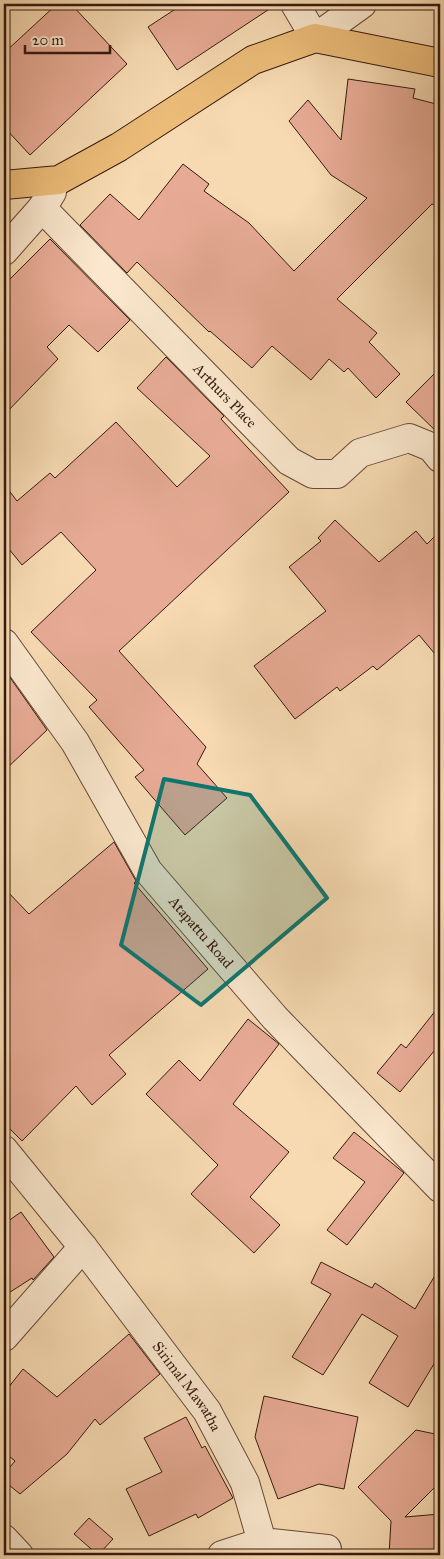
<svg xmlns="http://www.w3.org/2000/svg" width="444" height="1559" font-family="'IM FELL Great Primer',serif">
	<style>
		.building { fill: #e7ab95; stroke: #361a0f }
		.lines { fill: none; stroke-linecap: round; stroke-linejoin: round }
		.minor-casing { stroke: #664a38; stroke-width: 30 }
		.major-casing { stroke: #361a0f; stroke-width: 30 }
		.minor { stroke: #fae7cd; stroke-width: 28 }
		.major { stroke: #ecbd79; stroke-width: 28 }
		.marked { fill: #0f766e; fill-opacity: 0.2; stroke: #0f766e; stroke-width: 4; stroke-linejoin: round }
		.labels { text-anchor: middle; stroke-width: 4; stroke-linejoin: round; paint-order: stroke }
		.street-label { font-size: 15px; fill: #361a0f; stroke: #fae7cd }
	</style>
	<rect width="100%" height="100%" fill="#f7dab2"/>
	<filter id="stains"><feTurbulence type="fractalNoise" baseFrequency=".004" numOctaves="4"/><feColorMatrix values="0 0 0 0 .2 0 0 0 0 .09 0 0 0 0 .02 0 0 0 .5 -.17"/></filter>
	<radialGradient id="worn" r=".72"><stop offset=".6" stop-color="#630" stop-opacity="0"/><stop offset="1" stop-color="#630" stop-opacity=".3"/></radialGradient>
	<g class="building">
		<path d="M57 4H71L127 64 30 155 4 127V53Z"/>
		<path d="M183 4H277L177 70 148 27Z"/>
		<path d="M348 79 415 89 413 98 440 105V207L432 204 337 299 377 333 369 342 400 374 376 398 348 368 344 372 329 359 311 380 272 346 252 368 210 331 209 332 137 262 127 273 80 225 110 194 139 220 183 164 209 184 204 191 249 223 294 271 367 198 331 175 289 121 308 100 341 140Z"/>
		<path d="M50 239 130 320 98 352 69 325 47 347 58 359 4 415V285Z"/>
		<path d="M166 357 224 416 221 419 289 492 119 651 206 747 197 764 227 798 185 835 135 777 144 770 89 707 97 700 31 632 96 570 61 532 22 565 4 543V484L17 501 50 473 55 478 116 422 177 487 210 456 137 388Z"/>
		<path d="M440 368V435L406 402Z"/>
		<path d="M335 520 379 562 416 531 427 544 440 531V660L419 635 377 670 373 666 340 691 337 687 295 719 254 666 326 611 289 567 321 541 318 538Z"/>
		<path d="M4 669 47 730 4 771Z"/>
		<path d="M114 842 136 881 134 883 208 969 109 1055 126 1074 92 1105 76 1086 22 1141 4 1123V888L29 914Z"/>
		<path d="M440 1005V1044L400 1092 377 1073 401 1044 406 1048Z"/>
		<path d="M248 1019 279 1044 233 1104 289 1152 250 1197 280 1225 254 1253 191 1194 218 1165 146 1094 179 1060 200 1081Z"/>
		<path d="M354 1132 404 1173 347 1245 327 1230 365 1182 333 1158Z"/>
		<path d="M21 1212 54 1257 33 1280 32 1278 4 1296V1224Z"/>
		<path d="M321 1262 372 1288 375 1283 415 1309 440 1267V1354L408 1407 369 1383 398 1336 362 1314 323 1375 292 1357 331 1294 311 1283Z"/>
		<path d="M129 1334 160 1374 100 1425 95 1419 67 1454 20 1494 4 1481V1474L15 1461 4 1452V1393L23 1369 57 1397Z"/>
		<path d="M264 1396 358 1417 344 1489 319 1484 278 1499 255 1437Z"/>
		<path d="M186 1417 202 1448 205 1446 233 1498 198 1518 196 1514 149 1536 126 1489 162 1472 144 1438Z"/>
		<path d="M416 1430 440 1435V1482L405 1517 440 1514V1555H389L391 1521 358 1487Z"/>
		<path d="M89 1518 113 1539 98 1555 74 1534Z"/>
	</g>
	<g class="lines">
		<defs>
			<g id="minor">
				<path d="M295 4 315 38 362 4"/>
				<path id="s1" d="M42 208 289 461 313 474H337L360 453 409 438 431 447 440 458"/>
				<path d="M4 251 42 208 52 192"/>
				<path id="s2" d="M4 643 75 742 148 871 275 1018 440 1188"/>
				<path id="s3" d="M4 1150 83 1247 207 1411 245 1483 262 1542 327 1549"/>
				<path d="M4 1337 83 1247"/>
				<path d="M4 1539 19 1555"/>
				<path d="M222 1555 262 1542"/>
			</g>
			<path id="major" d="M4 185 59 180 119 147 253 60 315 38 440 63"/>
		</defs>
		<use href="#minor" class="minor-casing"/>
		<use href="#major" class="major-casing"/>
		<use href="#minor" class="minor"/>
		<use href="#major" class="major"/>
	</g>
	<path class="marked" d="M164 779 250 795 327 898 201 1005 121 945Z"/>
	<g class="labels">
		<g class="street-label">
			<text dy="5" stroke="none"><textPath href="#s1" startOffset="262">Arthurs Place</textPath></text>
			<text dy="5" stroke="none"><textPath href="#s2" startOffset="351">Atapattu Road</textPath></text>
			<text dy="5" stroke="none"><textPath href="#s3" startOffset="299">Sirimal Mawatha</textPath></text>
		</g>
	</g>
	<rect width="444" height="1559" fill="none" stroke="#f7dab2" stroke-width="20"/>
	<rect x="5" y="5" width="434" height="1549" fill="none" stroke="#361a0f" stroke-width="2.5"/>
	<rect x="10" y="10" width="424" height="1539" fill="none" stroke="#361a0f"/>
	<path d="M25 45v8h85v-8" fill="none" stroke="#361a0f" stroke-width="2.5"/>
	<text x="32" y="45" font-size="15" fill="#361a0f" stroke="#fae7cd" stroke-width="4" paint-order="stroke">20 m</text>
	<rect width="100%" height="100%" filter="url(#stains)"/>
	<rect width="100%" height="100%" fill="url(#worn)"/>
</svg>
